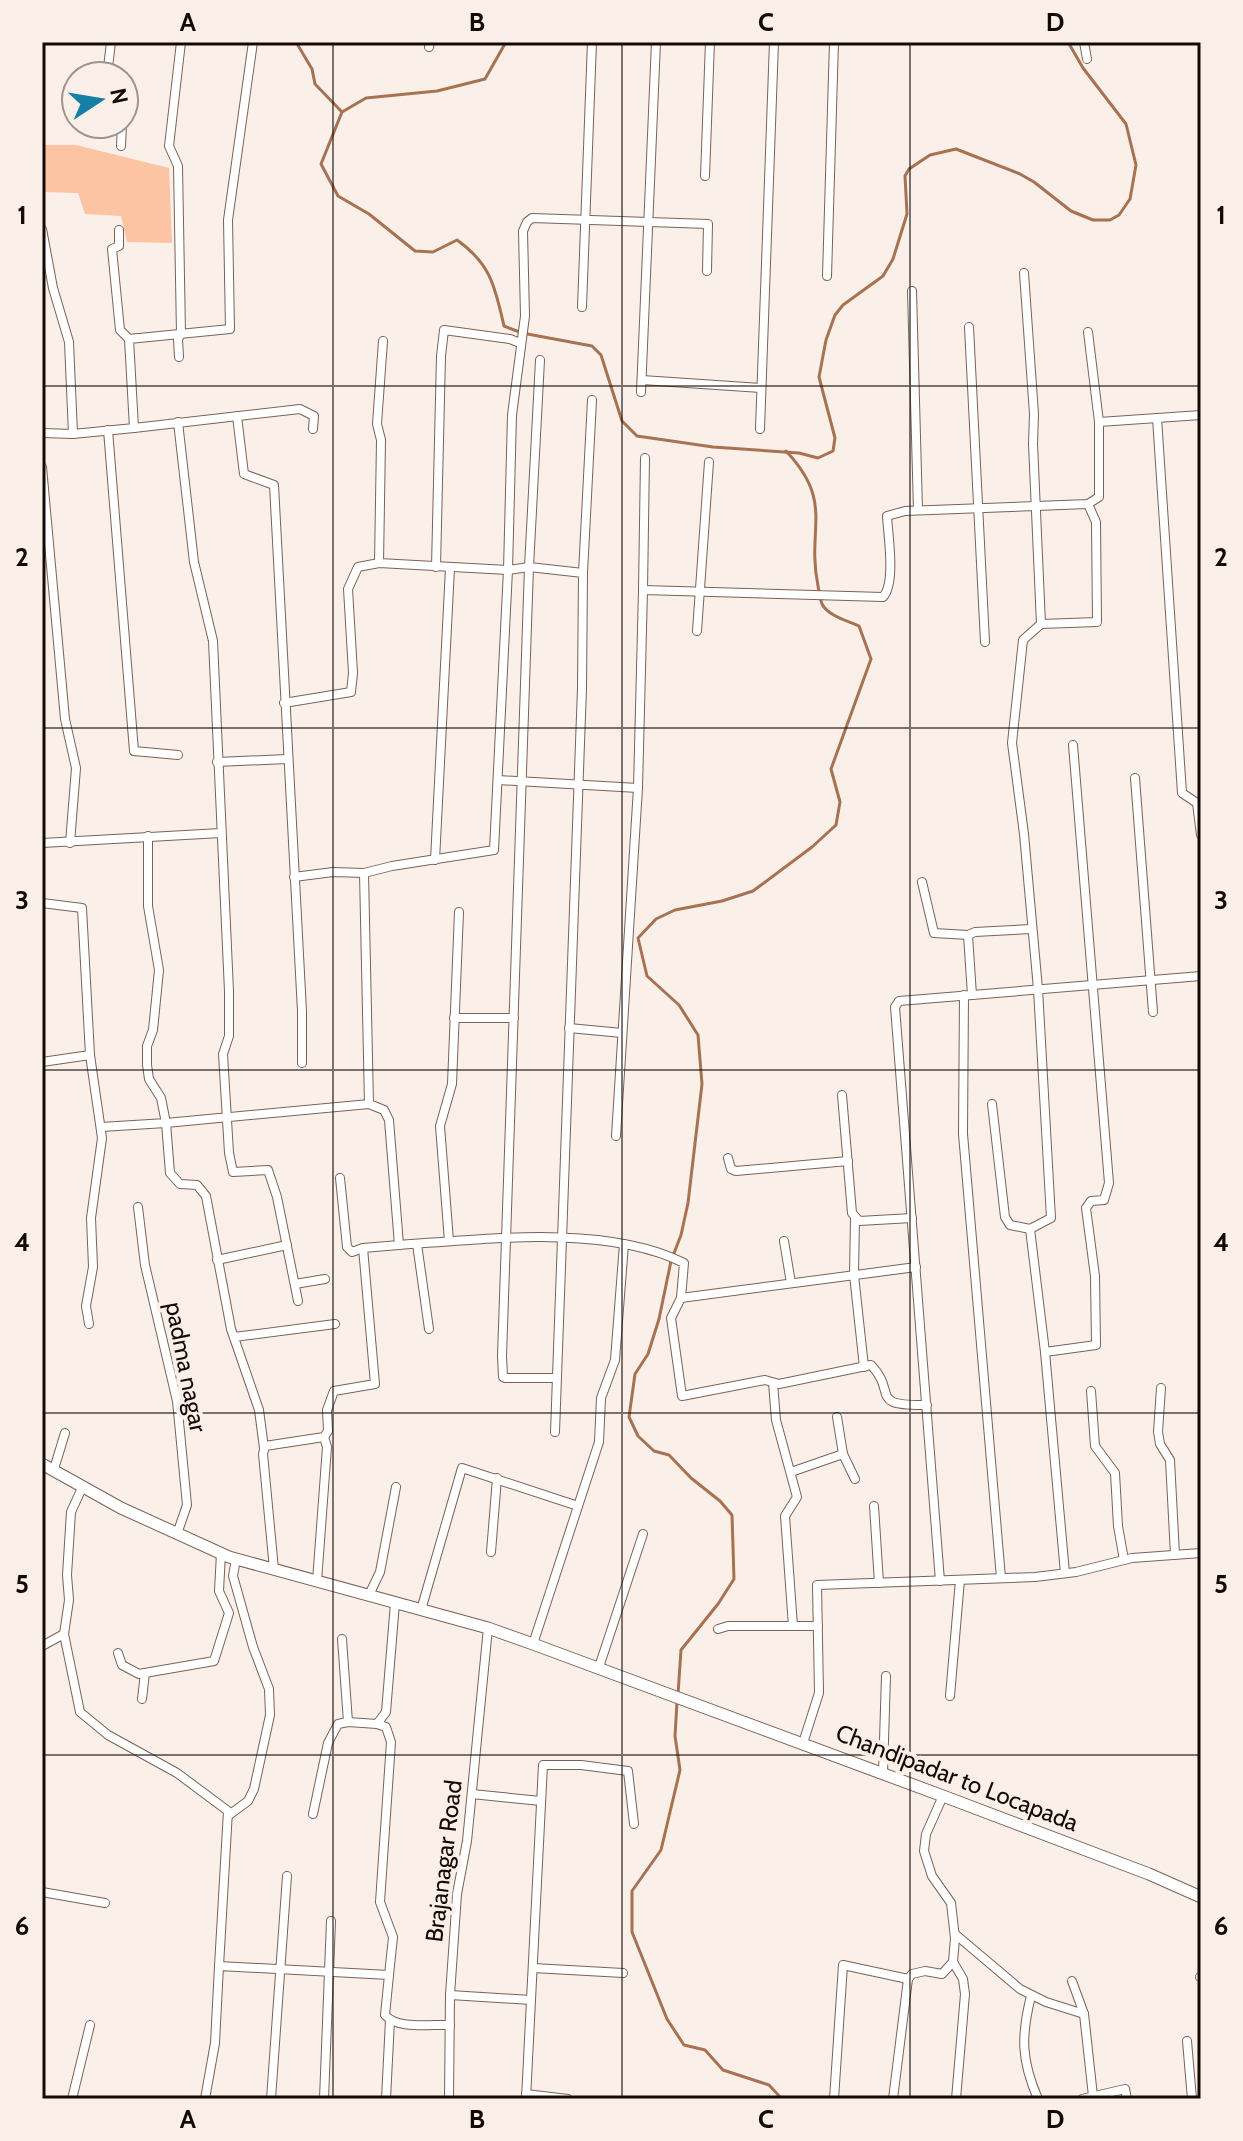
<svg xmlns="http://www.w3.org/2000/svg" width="1243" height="2141" font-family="Cabin,sans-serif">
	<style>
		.green { fill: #fdc4a4 }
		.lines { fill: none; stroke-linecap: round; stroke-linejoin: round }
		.stream { stroke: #a77252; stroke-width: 3 }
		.minor-casing { stroke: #7a6255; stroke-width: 10 }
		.tertiary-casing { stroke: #7a6255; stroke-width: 13 }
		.minor { stroke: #fff; stroke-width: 8 }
		.tertiary { stroke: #fff; stroke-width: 11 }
		.grid { fill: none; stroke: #130a06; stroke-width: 2; stroke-opacity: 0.55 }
		.labels { text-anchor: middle; stroke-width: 8; stroke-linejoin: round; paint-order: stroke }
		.street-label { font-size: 24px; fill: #130a06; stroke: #fbf0e9 }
		.neatline { fill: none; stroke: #130a06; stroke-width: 3 }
		.grid-label { font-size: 26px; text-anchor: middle; font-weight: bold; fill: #130a06 }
	</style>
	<rect width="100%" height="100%" fill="#fbf0e9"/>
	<path class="green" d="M42 145H76L169 168 172 243 127 242 121 216 85 214 78 193 42 192Z"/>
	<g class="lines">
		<g class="stream">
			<path d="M296 42 312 69 315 84 341 111"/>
			<path d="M506 42 485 79 437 91 366 98 342 112 321 164 338 196 369 214 415 251 433 252 457 240C491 264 495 287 504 326L522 333 592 346 601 355 622 421 637 436 713 447 799 453 818 458 833 451 835 438 819 377 826 340 835 315 843 305 883 276 893 259 907 214 905 176 909 169 930 155 956 149 1020 174 1034 182 1071 211 1093 220H1110L1119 215 1130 199 1136 165 1126 124 1083 68 1068 42"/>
			<path d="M678 1694 681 1650 718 1604 734 1579 732 1515 720 1501 691 1478 669 1455 654 1451 638 1436 629 1417 635 1374 648 1354 659 1319 671 1261 681 1235 688 1203 702 1084 698 1035 679 1005 647 976 638 938 656 919 675 910 722 901 753 891 812 847 836 825 840 802 831 769 871 659 859 626C848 621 828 616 822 604 820 599 819 591 818 586 806 527 835 503 786 451"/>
			<path d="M677 1702 675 1736 680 1770 661 1850 632 1891V1932L667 2019 684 2045 705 2050 723 2070 769 2085 782 2099"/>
		</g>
		<defs>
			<g id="minor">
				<path d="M1084 42 1087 59"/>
				<path d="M429 47 430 42"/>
				<path d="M107 76 111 42"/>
				<path d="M121 146 122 124"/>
				<path d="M705 176 710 42"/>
				<path d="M42 229 53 288 69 342 73 434"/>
				<path d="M119 230V246L112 249 120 330 129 339"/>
				<path d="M1024 273 1034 414 1033 444 1041 624"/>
				<path d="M827 276 834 42"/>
				<path d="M912 291 918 510"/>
				<path d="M582 307 592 42"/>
				<path d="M969 327 985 642"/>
				<path d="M1088 332 1099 422"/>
				<path d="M179 357 178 339 181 334 178 166 169 146 181 42"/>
				<path d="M540 360 529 567 502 1356 503 1377 505 1378H556"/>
				<path d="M642 380 761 388"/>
				<path d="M641 392 656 42"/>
				<path d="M237 416 244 474 274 485 302 1011V1063"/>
				<path d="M1157 418 1182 793 1197 803 1201 835"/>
				<path d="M178 422 194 562 213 641 229 991V1036L223 1054 229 1153 233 1172 268 1170 277 1197 298 1301"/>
				<path d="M134 428 300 409 314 416 313 429"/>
				<path d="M760 429 774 42"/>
				<path d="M108 430 134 751 178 755"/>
				<path d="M42 433 73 434 134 428 129 339 230 329 228 220 253 42"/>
				<path d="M42 467 65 719 76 768 70 843"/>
				<path d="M379 563 381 440 377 424 383 341"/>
				<path d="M436 567 441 356 444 330 510 339 520 343"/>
				<path d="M583 573 592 400"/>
				<path d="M643 590 645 458"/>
				<path d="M697 631 709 462"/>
				<path d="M284 703 351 692 353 673 348 589 358 567 379 563 508 570 529 567 583 573 582 688 555 1432"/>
				<path d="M217 762 287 759"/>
				<path d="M1135 778 1153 1012"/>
				<path d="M498 780 638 788 643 590 883 597C896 583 888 535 887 516L905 511 1088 504 1099 497V422L1201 415"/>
				<path d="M42 843 221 833"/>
				<path d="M435 860 450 568"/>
				<path d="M294 877 333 872 364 873 392 866 494 850 508 570 512 415 525 316 523 231 527 222 532 218 708 224 707 271"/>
				<path d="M922 882 934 933 968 935 975 932 1032 929"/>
				<path d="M42 903 82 908 90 1055 102 1138 91 1218 93 1267 86 1306 89 1324"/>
				<path d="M968 935 972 995"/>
				<path d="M964 995 963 1134 1001 1578"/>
				<path d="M454 1018H514"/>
				<path d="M569 1028 622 1033"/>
				<path d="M42 1062 90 1055"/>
				<path d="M842 1095 852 1213 859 1221 912 1218"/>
				<path d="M992 1104 1005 1217 1010 1225 1030 1229 1051 1218 1038 989 1024 834 1012 743 1023 640 1041 624 1097 622 1096 522 1088 504"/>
				<path d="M101 1127 166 1123 161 1098 149 1079 147 1065V1046L153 1030 159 970 148 906V836"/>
				<path d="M616 1136 638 788"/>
				<path d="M728 1158 731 1169 736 1171 848 1161"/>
				<path d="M340 1178 347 1247 352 1252 363 1248"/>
				<path d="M138 1207 145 1265 177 1401 187 1505 177 1534"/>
				<path d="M855 1217 854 1275 864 1367"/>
				<path d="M1030 1229 1045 1352 1065 1573"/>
				<path d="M449 1241 440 1126 452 1084 459 912"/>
				<path d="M784 1241 791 1283"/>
				<path d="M417 1244 429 1329"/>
				<path d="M399 1245C484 1239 607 1224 684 1263L681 1298 671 1318 682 1396 765 1380 779 1384 871 1365C898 1393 867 1406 927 1405"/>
				<path d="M217 1260 287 1245"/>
				<path d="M295 1284 325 1279"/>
				<path d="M681 1298 916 1267"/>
				<path d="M234 1337 335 1324"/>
				<path d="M1045 1352 1096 1345 1095 1276 1086 1208 1091 1201 1104 1200 1109 1183 1073 745"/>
				<path d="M773 1383 776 1420 797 1497 785 1516 793 1626"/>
				<path d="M1161 1388 1158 1432 1160 1444 1170 1460 1175 1555"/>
				<path d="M1091 1391 1095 1446 1115 1473 1118 1526 1124 1560"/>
				<path d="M837 1417 843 1454 855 1479"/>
				<path d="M264 1448 259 1410 231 1329 206 1196 197 1185 180 1184 170 1173 166 1123 369 1104 364 873"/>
				<path d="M54 1469 65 1433"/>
				<path d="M791 1472 843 1454"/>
				<path d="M874 1506 879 1583"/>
				<path d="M491 1552 497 1478"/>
				<path d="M274 1569 263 1454 265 1446 324 1437 328 1431 327 1410 334 1391 375 1384 363 1248 399 1245 389 1120 384 1110 369 1104"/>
				<path d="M317 1581 327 1447 324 1437"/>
				<path d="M940 1581 895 1007 899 1001 1201 976"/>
				<path d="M369 1595 380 1572 396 1487"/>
				<path d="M421 1610 462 1468 578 1506"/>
				<path d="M718 1629 728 1626H818"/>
				<path d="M64 1634 80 1712 108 1735 177 1773 228 1811 219 1966"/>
				<path d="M342 1639 348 1722"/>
				<path d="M533 1644 599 1442 601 1398 615 1360 624 1244"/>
				<path d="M42 1646 64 1634 69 1600 67 1575 71 1512 82 1488"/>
				<path d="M118 1653 122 1665 139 1674 214 1661 229 1613 219 1591 221 1553"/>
				<path d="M599 1667 643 1534"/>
				<path d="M950 1696 960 1580"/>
				<path d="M142 1699 145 1673"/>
				<path d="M377 1724 386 1727 391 1742 380 1902 393 1937 389 1975"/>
				<path d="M803 1743 819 1693 817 1585 1035 1577 1076 1572 1132 1558 1201 1553"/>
				<path d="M883 1773 886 1676"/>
				<path d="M472 1794 541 1801"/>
				<path d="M313 1814 328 1743 338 1724 348 1722 377 1724 386 1712 395 1603"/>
				<path d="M229 1815 248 1801 254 1789 270 1715 269 1689 253 1647 233 1576 236 1559"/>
				<path d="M42 1892 105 1903"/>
				<path d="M955 1934 1020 1989 1046 2002 1084 2014"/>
				<path d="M953 1962 963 1979 965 1994 956 2099"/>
				<path d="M533 1968 623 1973"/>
				<path d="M1200 1977H1201"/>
				<path d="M1072 1981 1084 2014 1093 2096"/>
				<path d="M450 1995 531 2000 526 2099"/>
				<path d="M1031 1996C1021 2036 1021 2060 1038 2099"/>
				<path d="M531 2000 543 1765H581L628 1771 634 1824"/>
				<path d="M1187 2041 1192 2099"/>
				<path d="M526 2094 568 2099"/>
				<path d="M72 2099 90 2025"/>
				<path d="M205 2099 215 2043 219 1966 389 1975 385 2015C398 2030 431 2024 450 2025"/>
				<path d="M271 2099 287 1876"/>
				<path d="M324 2099 331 1921"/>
				<path d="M386 2099 390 2020"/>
				<path d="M449 2099 450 1995 457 1894 467 1841 488 1628"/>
				<path d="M834 2099 843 1965 908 1979"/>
				<path d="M893 2099 908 1979 912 1974 925 1971 942 1974 953 1962 955 1938 951 1903 932 1876 924 1851 926 1834 943 1796"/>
				<path d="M1082 2099 1125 2089 1127 2099"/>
			</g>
			<path id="tertiary" d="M42 1464 121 1508 229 1557 488 1628 533 1644 943 1796 1149 1874 1201 1897"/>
		</defs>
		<use href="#minor" class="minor-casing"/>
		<use href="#tertiary" class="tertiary-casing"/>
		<use href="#minor" class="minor"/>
		<use href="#tertiary" class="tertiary"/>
	</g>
	<path class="grid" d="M333 42V2099M622 42V2099M910 42V2099M42 386H1201M42 728H1201M42 1070H1201M42 1413H1201M42 1755H1201"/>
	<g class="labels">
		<g class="street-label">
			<text transform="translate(186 1367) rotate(79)" y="8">padma nagar</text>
			<text transform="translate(957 1778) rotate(21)" y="8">Chandipadar to Locapada</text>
			<text transform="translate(444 1861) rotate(-83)" y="8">Brajanagar Road</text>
		</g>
	</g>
	<rect width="1243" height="2141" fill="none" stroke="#fbf0e9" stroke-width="88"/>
	<g transform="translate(100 100) rotate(78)"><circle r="38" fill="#fbf0e9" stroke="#9e948e" stroke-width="2"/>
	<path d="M0-6L14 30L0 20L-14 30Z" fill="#157fa8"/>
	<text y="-12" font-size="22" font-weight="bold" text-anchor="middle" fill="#130a06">N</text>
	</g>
	<rect x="44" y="44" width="1155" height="2053" class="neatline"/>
	<g class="grid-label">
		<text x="188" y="31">A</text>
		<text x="477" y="31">B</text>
		<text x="766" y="31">C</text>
		<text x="1055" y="31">D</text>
		<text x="22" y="224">1</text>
		<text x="1221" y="224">1</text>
		<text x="22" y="566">2</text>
		<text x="1221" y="566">2</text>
		<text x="22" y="909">3</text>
		<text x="1221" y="909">3</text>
		<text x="22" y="1251">4</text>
		<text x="1221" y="1251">4</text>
		<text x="22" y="1593">5</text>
		<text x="1221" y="1593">5</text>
		<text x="22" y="1935">6</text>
		<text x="1221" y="1935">6</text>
		<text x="188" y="2128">A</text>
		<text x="477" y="2128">B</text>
		<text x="766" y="2128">C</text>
		<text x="1055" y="2128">D</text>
	</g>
</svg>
